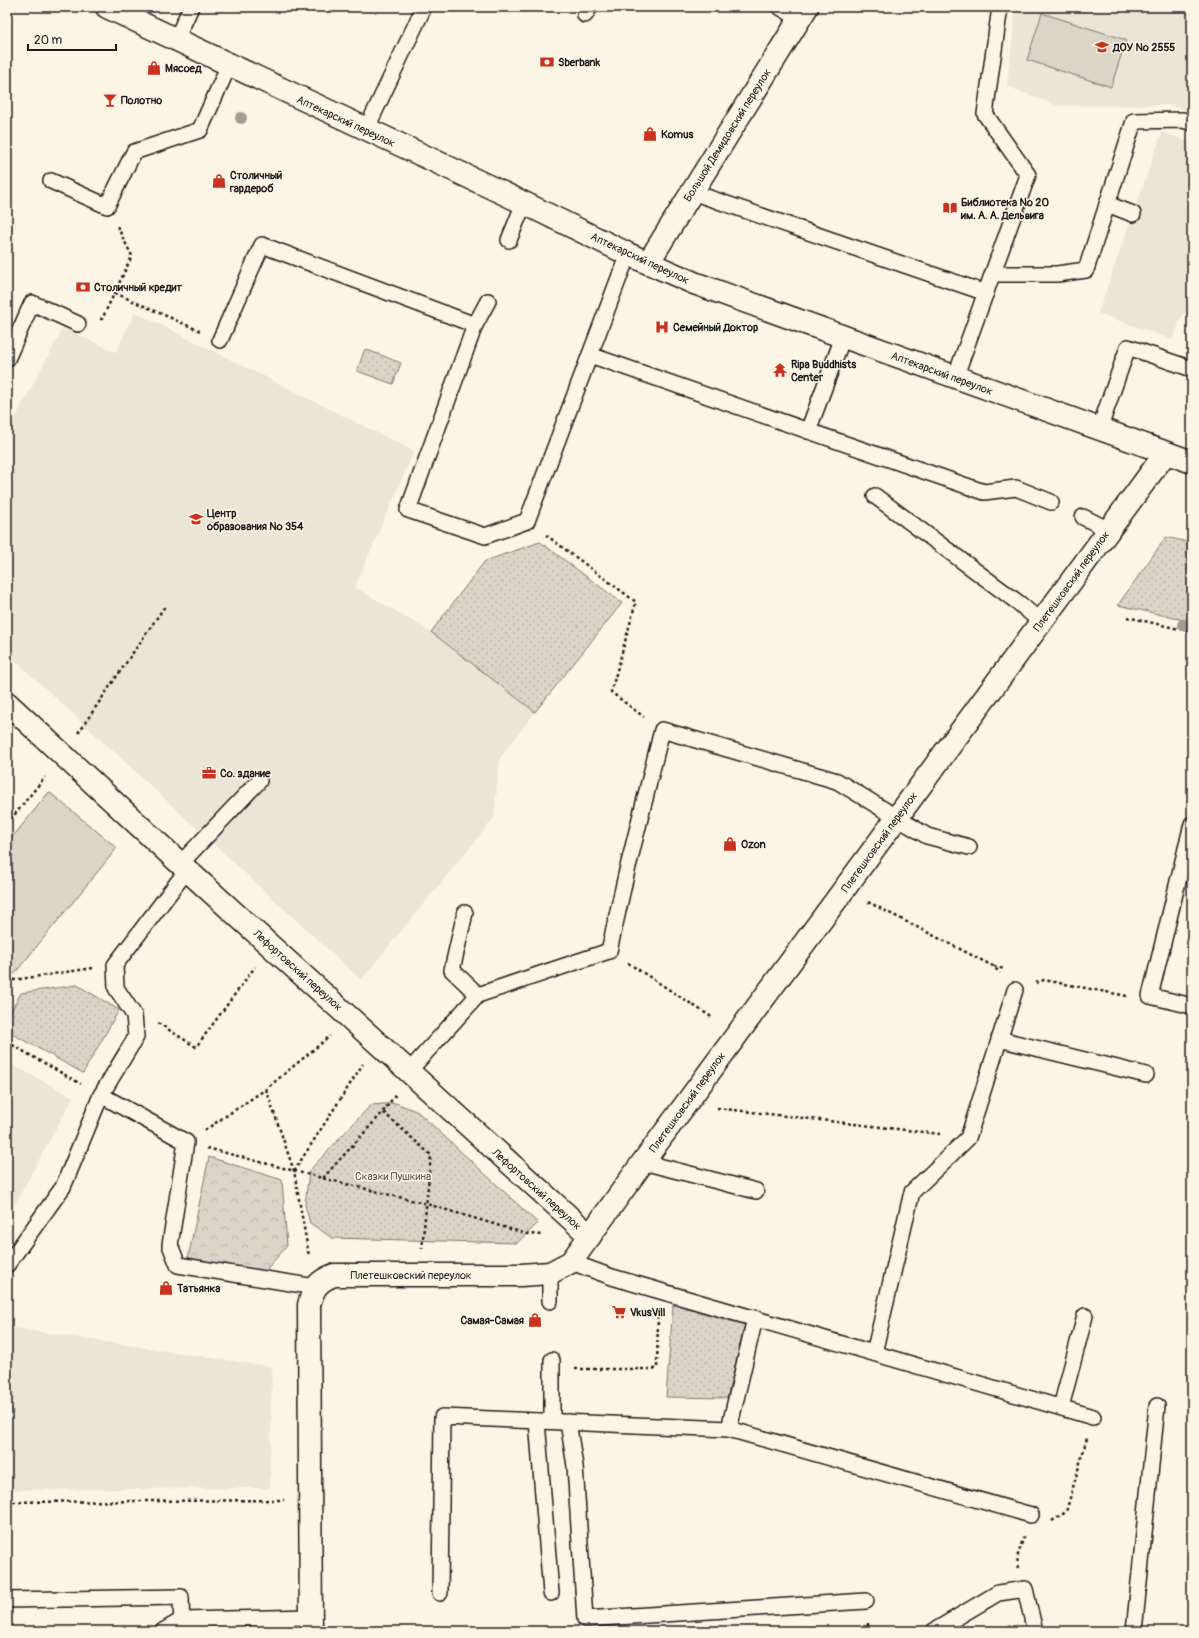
<svg xmlns="http://www.w3.org/2000/svg" width="1199" height="1638" font-family="Pangolin,sans-serif">
	<style>
		.built { fill: #ebe5d6 }
		.green { fill: #dbd5c8; stroke: #7c7872 }
		.forest { fill: url(#forest-crowns); stroke: #7c7872 }
		.park { fill: url(#park-dots); stroke: #7c7872 }
		.lines { fill: none; stroke-linecap: round; stroke-linejoin: round }
		.service-casing { stroke: #1c1c1c; stroke-width: 18 }
		.minor-casing { stroke: #1c1c1c; stroke-width: 25 }
		.path { stroke: #1c1c1c; stroke-width: 2.5; stroke-dasharray: 3 3; stroke-linecap: butt }
		.service { stroke: #fcf5e5; stroke-width: 15 }
		.minor { stroke: #fcf5e5; stroke-width: 22 }
		.tree { fill: #a09c93 }
		.labels { text-anchor: middle; stroke-width: 3; stroke-linejoin: round; paint-order: stroke }
		.poi-label { font-size: 11px; font-weight: bold; fill: #1c1c1c; stroke: #fcf5e5; text-anchor: start }
		.street-label { font-size: 11px; fill: #1c1c1c; stroke: #fcf5e5 }
		.park-label { font-size: 11px; fill: #555450; stroke: #fcf5e5 }
	</style>
	<defs>
		<pattern id="forest-crowns" width="20" height="18" patternUnits="userSpaceOnUse"><rect width="20" height="18" fill="#dbd5c8"/><path d="M2 6a3 3 0 1 1 6 0M12 15a3 3 0 1 1 6 0" fill="none" stroke="#bbb6ab"/></pattern>
		<pattern id="park-dots" width="8" height="8" patternUnits="userSpaceOnUse"><rect width="8" height="8" fill="#dbd5c8"/><path d="M2 2h.1M6 6h.1" fill="none" stroke="#bbb6ab" stroke-width="1.8" stroke-linecap="round"/></pattern>
	</defs>
	<rect width="100%" height="100%" fill="#fcf5e5"/>
	<filter id="ink" filterUnits="userSpaceOnUse"><feTurbulence type="fractalNoise" baseFrequency=".025" numOctaves="2"/><feDisplacementMap in="SourceGraphic" scale="8" xChannelSelector="R" yChannelSelector="G"/><feConvolveMatrix kernelMatrix="1 2 1 2 8 2 1 2 1" color-interpolation-filters="sRGB"/></filter>
	<g filter="url(#ink)">
		<g class="built">
			<path d="M1016 7H1192V112L1169 105 1058 106 1007 86Z"/>
			<path d="M1162 132 1192 143V316L1183 313 1173 340 1098 313Z"/>
			<path d="M135 312 414 451 355 587 431 632 535 712 500 758 494 818 361 980 7 653V433L63 328 116 352Z"/>
			<path d="M7 1062 73 1097 7 1219Z"/>
			<path d="M7 1327 272 1367 270 1488 7 1490Z"/>
		</g>
		<g class="green">
			<path d="M1042 13 1126 40 1111 87 1027 60Z"/>
			<path d="M49 792 117 848 11 978 7 975V844Z"/>
		</g>
		<path class="forest" d="M209 1157 282 1180 287 1246 263 1273 188 1258Z"/>
		<g class="park">
			<path d="M365 349 401 363 393 384 357 371Z"/>
			<path d="M1166 537 1192 543V622L1118 605Z"/>
			<path d="M540 542 622 603 535 712 431 632 485 561Z"/>
			<path d="M77 985 119 1010 83 1073 7 1031V1018L21 993Z"/>
			<path d="M396 1103 418 1112 538 1223 517 1243 332 1238 310 1223 305 1205 309 1171 371 1105Z"/>
			<path d="M673 1305 745 1325 727 1398 666 1397Z"/>
		</g>
		<g class="lines">
			<defs>
				<g id="service">
					<path d="M780 7 800 19"/>
					<path d="M585 15 590 7"/>
					<path d="M176 40 191 7"/>
					<path d="M366 130 424 7"/>
					<path d="M51 181 107 206 134 152 200 130 229 65"/>
					<path d="M692 192 986 293"/>
					<path d="M1107 204 1133 214"/>
					<path d="M509 240 524 203"/>
					<path d="M993 274H1057L1086 270 1134 121 1183 120 1192 123"/>
					<path d="M488 301 475 325 408 510 485 536 527 521 628 254"/>
					<path d="M220 340 262 245 475 325"/>
					<path d="M590 355 984 492 1016 488 1051 502"/>
					<path d="M7 359 32 303 78 324"/>
					<path d="M955 378 1028 175 985 114 1000 7"/>
					<path d="M1099 430 1128 347 1192 369"/>
					<path d="M808 431 843 337"/>
					<path d="M875 496 1020 604 1041 622"/>
					<path d="M1083 517 1109 530"/>
					<path d="M1192 824 1150 996 1192 1006"/>
					<path d="M181 863 259 781"/>
					<path d="M187 870 115 965 116 988 134 1015 136 1037 101 1095 186 1142 170 1245 178 1265 315 1287"/>
					<path d="M465 913 452 970 478 995"/>
					<path d="M999 1039 1146 1075"/>
					<path d="M409 1071 478 995 609 951 626 875 662 730 837 781 927 836 969 847"/>
					<path d="M643 1162 756 1191"/>
					<path d="M571 1262 612 1277 1093 1417"/>
					<path d="M7 1265 63 1187 101 1095"/>
					<path d="M550 1301V1273"/>
					<path d="M755 1318 729 1429 1031 1515"/>
					<path d="M874 1353 912 1192 968 1138 1015 990"/>
					<path d="M552 1360V1421"/>
					<path d="M1061 1407 1085 1316"/>
					<path d="M537 1421 551 1593"/>
					<path d="M568 1422 575 1466 585 1619 866 1601"/>
					<path d="M440 1593 442 1417 729 1429"/>
					<path d="M7 1600 181 1597 182 1631"/>
					<path d="M163 1631 182 1620 311 1617"/>
					<path d="M934 1631 998 1593 1025 1589 1035 1631"/>
					<path d="M1134 1631 1157 1406"/>
				</g>
				<g id="minor">
					<path d="M107 7 524 203 628 254 694 283 1192 462"/>
					<path d="M648 263 807 7"/>
					<path d="M7 703 187 870 590 1236"/>
					<path d="M311 1631 309 1305C313 1288 318 1281 334 1275H521L550 1273 571 1262 643 1162 1165 454"/>
				</g>
			</defs>
			<use href="#service" class="service-casing"/>
			<use href="#minor" class="minor-casing"/>
			<g class="path">
				<path d="M552 7 563 10"/>
				<path d="M115 293 200 331"/>
				<path d="M100 319H102L132 256 117 226"/>
				<path d="M546 535 636 602 611 692 644 717"/>
				<path d="M1127 617 1192 632"/>
				<path d="M78 733 165 606"/>
				<path d="M7 824 45 777"/>
				<path d="M868 902 993 966 1000 973"/>
				<path d="M628 963 713 1018"/>
				<path d="M994 966 1004 969"/>
				<path d="M7 981 93 968"/>
				<path d="M1036 983 1044 980 1127 996"/>
				<path d="M158 1023 196 1047 255 967"/>
				<path d="M7 1042 81 1084"/>
				<path d="M266 1089 294 1171 309 1256"/>
				<path d="M717 1108 940 1134"/>
				<path d="M383 1112 396 1094"/>
				<path d="M205 1130 266 1089 330 1036"/>
				<path d="M207 1148 310 1175 427 1204 527 1234 543 1235"/>
				<path d="M294 1171 363 1064"/>
				<path d="M323 1178 383 1112 431 1155 422 1249"/>
				<path d="M575 1369H657L658 1314"/>
				<path d="M7 1502 284 1500"/>
				<path d="M1052 1521 1066 1512 1087 1438"/>
				<path d="M1019 1568 1017 1558 1024 1536"/>
				<path d="M868 1623V1631"/>
			</g>
			<use href="#service" class="service"/>
			<use href="#minor" class="minor"/>
		</g>
		<g class="tree">
			<circle cx="241" cy="118" r="6"/>
			<circle cx="1183" cy="625" r="6"/>
		</g>
	</g>
	<defs>
		<symbol id="school-bare" viewBox="-9 -9 18 18"><path d="M0-5L7-2L0 1L-7-2ZM-4 1L0 2.5L4 1V4Q0 6-4 4Z" fill="#c8321e" stroke="#fcf5e5" stroke-width="2.5" paint-order="stroke"/></symbol>
		<symbol id="bank-bare" viewBox="-9 -9 18 18"><path d="M-6-4H6V4H-6ZM0-2.3a2.3 2.3 0 1 0 0 4.6a2.3 2.3 0 1 0 0-4.6Z" fill="#c8321e" stroke="#fcf5e5" stroke-width="2.5" paint-order="stroke"/></symbol>
		<symbol id="shop-bare" viewBox="-9 -9 18 18"><path d="M-5-2.5h2.3a2.7 3.5 0 0 1 5.4 0H5L5.5 6h-11ZM-1.5-2.5h3a1.5 2.3 0 0 0-3 0Z" fill="#c8321e" stroke="#fcf5e5" stroke-width="2.5" paint-order="stroke"/></symbol>
		<symbol id="bar-bare" viewBox="-9 -9 18 18"><path d="M-6-5H6L.8 .8V4.5H3.5V6h-7V4.5H-.8V.8Z" fill="#c8321e" stroke="#fcf5e5" stroke-width="2.5" paint-order="stroke"/></symbol>
		<symbol id="library-bare" viewBox="-9 -9 18 18"><path d="M-6-4Q-3-5.5-.7-3.5V5Q-3 3-6 4ZM6-4Q3-5.5 .7-3.5V5Q3 3 6 4Z" fill="#c8321e" stroke="#fcf5e5" stroke-width="2.5" paint-order="stroke"/></symbol>
		<symbol id="hospital-bare" viewBox="-9 -9 18 18"><path d="M-5-5h3v3.5h4V-5h3V5h-3V1.5h-4V5h-3Z" fill="#c8321e" stroke="#fcf5e5" stroke-width="2.5" paint-order="stroke"/></symbol>
		<symbol id="temple-bare" viewBox="-9 -9 18 18"><path d="M0-6L5-2H3V0L6.5 2.5H4V6H1.5V3h-3V6H-4V2.5H-6.5L-3 0V-2H-5Z" fill="#c8321e" stroke="#fcf5e5" stroke-width="2.5" paint-order="stroke"/></symbol>
		<symbol id="office-bare" viewBox="-9 -9 18 18"><path d="M-6-3h4V-5.5h4V-3h4V5H-6ZM-1-4.5V-3h2v-1.5ZM-6 0V1H6V0Z" fill="#c8321e" stroke="#fcf5e5" stroke-width="2.5" paint-order="stroke"/></symbol>
		<symbol id="supermarket-bare" viewBox="-9 -9 18 18"><path d="M-6-5.5h2.5l.6 2H6L4.5 2H-2.5L-4.4-4H-6ZM-1.5 3.2a1.3 1.3 0 1 0 .1 0ZM3 3.2a1.3 1.3 0 1 0 .1 0Z" fill="#c8321e" stroke="#fcf5e5" stroke-width="2.5" paint-order="stroke"/></symbol>
	</defs>
	<g fill-rule="evenodd">
		<use href="#school-bare" x="1092" y="37" width="20" height="20"/>
		<use href="#bank-bare" x="537" y="52" width="20" height="20"/>
		<use href="#shop-bare" x="144" y="58" width="20" height="20"/>
		<use href="#bar-bare" x="100" y="90" width="20" height="20"/>
		<use href="#shop-bare" x="640" y="124" width="20" height="20"/>
		<use href="#shop-bare" x="209" y="171" width="20" height="20"/>
		<use href="#library-bare" x="940" y="198" width="20" height="20"/>
		<use href="#bank-bare" x="73" y="277" width="20" height="20"/>
		<use href="#hospital-bare" x="652" y="317" width="20" height="20"/>
		<use href="#temple-bare" x="770" y="360" width="20" height="20"/>
		<use href="#school-bare" x="186" y="509" width="20" height="20"/>
		<use href="#office-bare" x="199" y="763" width="20" height="20"/>
		<use href="#shop-bare" x="720" y="834" width="20" height="20"/>
		<use href="#shop-bare" x="156" y="1278" width="20" height="20"/>
		<use href="#supermarket-bare" x="609" y="1302" width="20" height="20"/>
		<use href="#shop-bare" x="525" y="1310" width="20" height="20"/>
	</g>
	<g class="labels">
		<g class="poi-label">
			<text x="1113" y="51">ДОУ № 2555</text>
			<text x="558" y="66">Sberbank</text>
			<text x="165" y="72">Мясоед</text>
			<text x="121" y="104">Полотно</text>
			<text x="661" y="138">Komus</text>
			<text x="230" y="179">Столичный<tspan x="230" dy="13">гардероб</tspan></text>
			<text x="961" y="206">Библиотека № 20<tspan x="961" dy="13">им. А. А. Дельвига</tspan></text>
			<text x="94" y="291">Столичный кредит</text>
			<text x="673" y="331">Семейный Доктор</text>
			<text x="791" y="368">Ripa Buddhists<tspan x="791" dy="13">Center</tspan></text>
			<text x="207" y="517">Центр<tspan x="207" dy="13">образования № 354</tspan></text>
			<text x="220" y="777">Со. здание</text>
			<text x="741" y="848">Ozon</text>
			<text x="177" y="1292">Татьянка</text>
			<text x="630" y="1316">VkusVill</text>
			<text x="524" y="1324" text-anchor="end">Самая-Самая</text>
		</g>
		<g class="street-label">
			<text transform="translate(346 121) rotate(25)" y="4">Аптекарский переулок</text>
			<text transform="translate(727 135) rotate(-58)" y="4">Большой Демидовский переулок</text>
			<text transform="translate(640 258) rotate(25)" y="4">Аптекарский переулок</text>
			<text transform="translate(942 373) rotate(20)" y="4">Аптекарский переулок</text>
			<text transform="translate(1071 581) rotate(-54)" y="4">Плетешковский переулок</text>
			<text transform="translate(879 842) rotate(-54)" y="4">Плетешковский переулок</text>
			<text transform="translate(298 970) rotate(42)" y="4">Лефортовский переулок</text>
			<text transform="translate(687 1102) rotate(-54)" y="4">Плетешковский переулок</text>
			<text transform="translate(537 1189) rotate(42)" y="4">Лефортовский переулок</text>
			<text x="411" y="1279">Плетешковский переулок</text>
		</g>
		<g class="park-label">
			<text x="393" y="1180">Сказки Пушкина</text>
		</g>
	</g>
	<rect width="1199" height="1638" fill="none" stroke="#fcf5e5" stroke-width="24"/>
	<rect x="12" y="12" width="1175" height="1614" fill="none" stroke="#1c1c1c" stroke-width="1.5" filter="url(#ink)"/>
	<path d="M28 44v6h88v-6" fill="none" stroke="#1c1c1c" stroke-width="2"/>
	<text x="34" y="44" font-size="12" fill="#1c1c1c" stroke="#fcf5e5" stroke-width="3" paint-order="stroke">20 m</text>
</svg>
